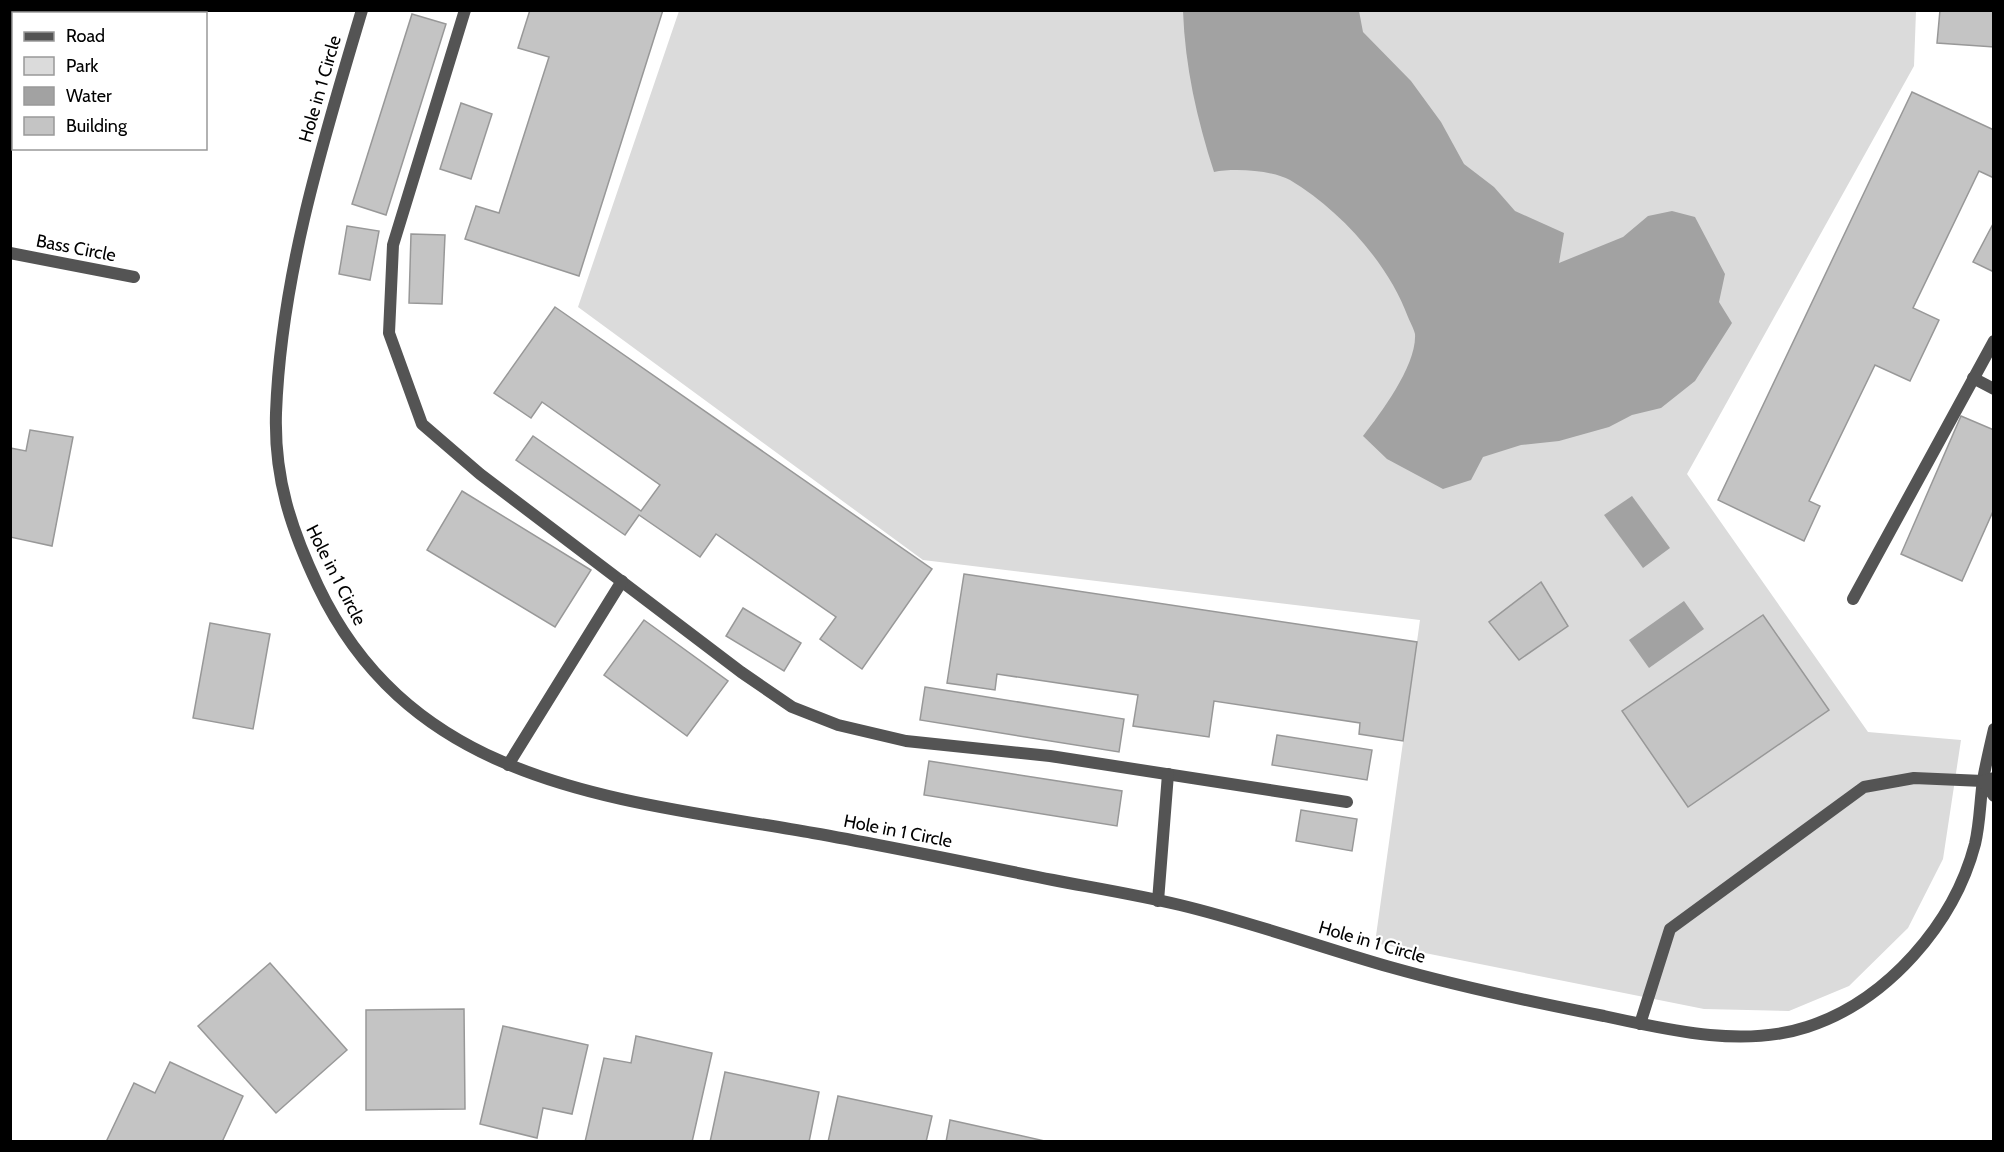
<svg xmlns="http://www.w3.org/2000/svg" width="2004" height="1152" font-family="Cabin,sans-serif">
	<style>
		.green { fill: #dbdbdb }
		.water { fill: #a2a2a2 }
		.building { fill: #c4c4c4; stroke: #989898; stroke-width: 1.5 }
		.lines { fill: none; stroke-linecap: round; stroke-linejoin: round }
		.service { stroke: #545454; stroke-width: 12 }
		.minor { stroke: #545454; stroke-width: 12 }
		.labels { text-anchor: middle; stroke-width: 4.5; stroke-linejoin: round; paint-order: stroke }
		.street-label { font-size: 18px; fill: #000; stroke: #fff }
	</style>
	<rect width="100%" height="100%" fill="#fff"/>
	<path class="green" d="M679 11H1916L1914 66 1687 474 1868 732 1961 740 1943 859 1908 928 1849 986 1789 1011 1704 1009 1375 943 1420 620 923 560 578 307Z"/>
	<g class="water">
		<path d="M1183 11H1359L1363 32 1411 81 1441 122 1464 164 1494 187 1515 211 1564 233 1559 263 1623 237 1648 216 1672 211 1695 217 1725 274 1719 302 1732 323 1695 381 1661 408 1632 415 1609 427 1559 441 1521 445 1483 457 1471 480 1443 489 1387 459 1363 436C1381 413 1417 365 1415 334 1414 329 1410 322 1408 317 1388 263 1340 210 1290 180 1272 170 1234 168 1214 172 1197 119 1185 67 1183 11Z"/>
		<path d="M1632 496 1670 548 1643 568 1604 515Z"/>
		<path d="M1684 601 1704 629 1649 668 1629 640Z"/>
	</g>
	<g class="building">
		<path d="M530 10H663L579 276 465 239 476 206 499 213 549 57 518 48Z"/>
		<path d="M1940 10H1994V47L1937 43Z"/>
		<path d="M412 14 446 24 386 215 352 204Z"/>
		<path d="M1912 92 1994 130V178L1979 171 1913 308 1939 320 1910 381 1875 365 1809 501 1820 506 1804 541 1718 500Z"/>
		<path d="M461 103 492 114 471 179 440 169Z"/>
		<path d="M1994 222V272L1973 262Z"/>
		<path d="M347 226 379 231 370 280 339 274Z"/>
		<path d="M411 234 445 235 442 304 409 303Z"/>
		<path d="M555 307 932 569 862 669 820 639 836 617 716 534 700 557 639 515 625 535 516 460 533 436 641 511 660 485 542 402 531 418 494 393Z"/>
		<path d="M1961 416 1994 430V509L1962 581 1901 554Z"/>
		<path d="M30 430 73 437 52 546 10 537V448L26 451Z"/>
		<path d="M462 491 591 570 555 627 427 550Z"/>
		<path d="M964 574 1417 642 1403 741 1359 734 1360 723 1214 701 1209 737 1133 726 1138 695 997 674 995 690 947 683Z"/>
		<path d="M1541 582 1568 626 1519 660 1489 622Z"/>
		<path d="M743 608 801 643 784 671 726 636Z"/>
		<path d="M1763 615 1829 710 1688 807 1622 711Z"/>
		<path d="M644 620 728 681 687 736 604 675Z"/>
		<path d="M210 623 270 634 253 729 193 718Z"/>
		<path d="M925 687 1124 719 1119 752 920 720Z"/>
		<path d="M1277 735 1372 750 1367 780 1272 765Z"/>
		<path d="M929 761 1122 791 1117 826 924 795Z"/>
		<path d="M1301 810 1357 819 1352 851 1296 841Z"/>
		<path d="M270 963 347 1050 276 1113 198 1026Z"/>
		<path d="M464 1009 465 1109 366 1110V1010Z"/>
		<path d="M503 1026 588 1045 572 1114 543 1108 537 1138 480 1124Z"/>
		<path d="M636 1036 712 1053 692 1142H585L604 1058 631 1063Z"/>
		<path d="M170 1062 243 1096 222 1142H106L134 1083 155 1093Z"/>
		<path d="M725 1072 819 1092 809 1142H710Z"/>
		<path d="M838 1096 932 1116 926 1142H828Z"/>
		<path d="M950 1120 1045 1141V1142H946Z"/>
	</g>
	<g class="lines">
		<g class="service">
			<path d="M465 10 393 245 389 333 422 424 480 474 741 672 792 707 838 725 906 741 1050 756 1347 802"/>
			<path d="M1973 378 1994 389"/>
			<path d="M1853 599 1994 341"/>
			<path d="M508 765 622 581"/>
			<path d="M1158 901 1168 774"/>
			<path d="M1640 1024 1670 929 1864 787 1914 778 1983 781"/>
		</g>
		<g class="minor">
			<path d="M362 10C323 141 281 276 276 413 274 478 291 529 318 586 414 788 620 799 813 833 893 847 973 864 1053 880 1095 888 1138 895 1180 905 1251 922 1320 947 1390 967 1461 987 1532 1002 1604 1016 1668 1030 1743 1048 1807 1027 1887 1001 1954 924 1975 844 1980 823 1980 801 1983 780 1986 763 1990 746 1994 729"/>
			<path d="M10 253 134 277"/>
			<path d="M1994 778 1983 781 1994 796"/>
		</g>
	</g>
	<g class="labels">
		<g class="street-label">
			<text transform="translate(320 89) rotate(-74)" y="6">Hole in 1 Circle</text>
			<text transform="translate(76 248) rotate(11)" y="6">Bass Circle</text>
			<text transform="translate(336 575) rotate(63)" y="6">Hole in 1 Circle</text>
			<text transform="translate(898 831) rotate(11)" y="6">Hole in 1 Circle</text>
			<text transform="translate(1372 942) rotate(16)" y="6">Hole in 1 Circle</text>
		</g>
	</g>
	<rect width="2004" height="1152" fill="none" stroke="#000000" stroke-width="24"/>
	<rect x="12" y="12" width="195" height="138" fill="#ffffff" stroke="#999999" stroke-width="1.5"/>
	<rect x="24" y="32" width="30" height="9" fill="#545454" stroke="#999999" stroke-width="1.5"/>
	<text x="66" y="42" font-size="18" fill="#000000">Road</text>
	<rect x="24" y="57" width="30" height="18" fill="#dbdbdb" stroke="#999999" stroke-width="1.5"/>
	<text x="66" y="72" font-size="18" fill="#000000">Park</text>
	<rect x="24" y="87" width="30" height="18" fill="#a2a2a2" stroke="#999999" stroke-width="1.5"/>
	<text x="66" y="102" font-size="18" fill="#000000">Water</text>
	<rect x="24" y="117" width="30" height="18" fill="#c4c4c4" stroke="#999999" stroke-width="1.5"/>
	<text x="66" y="132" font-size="18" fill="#000000">Building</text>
</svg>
